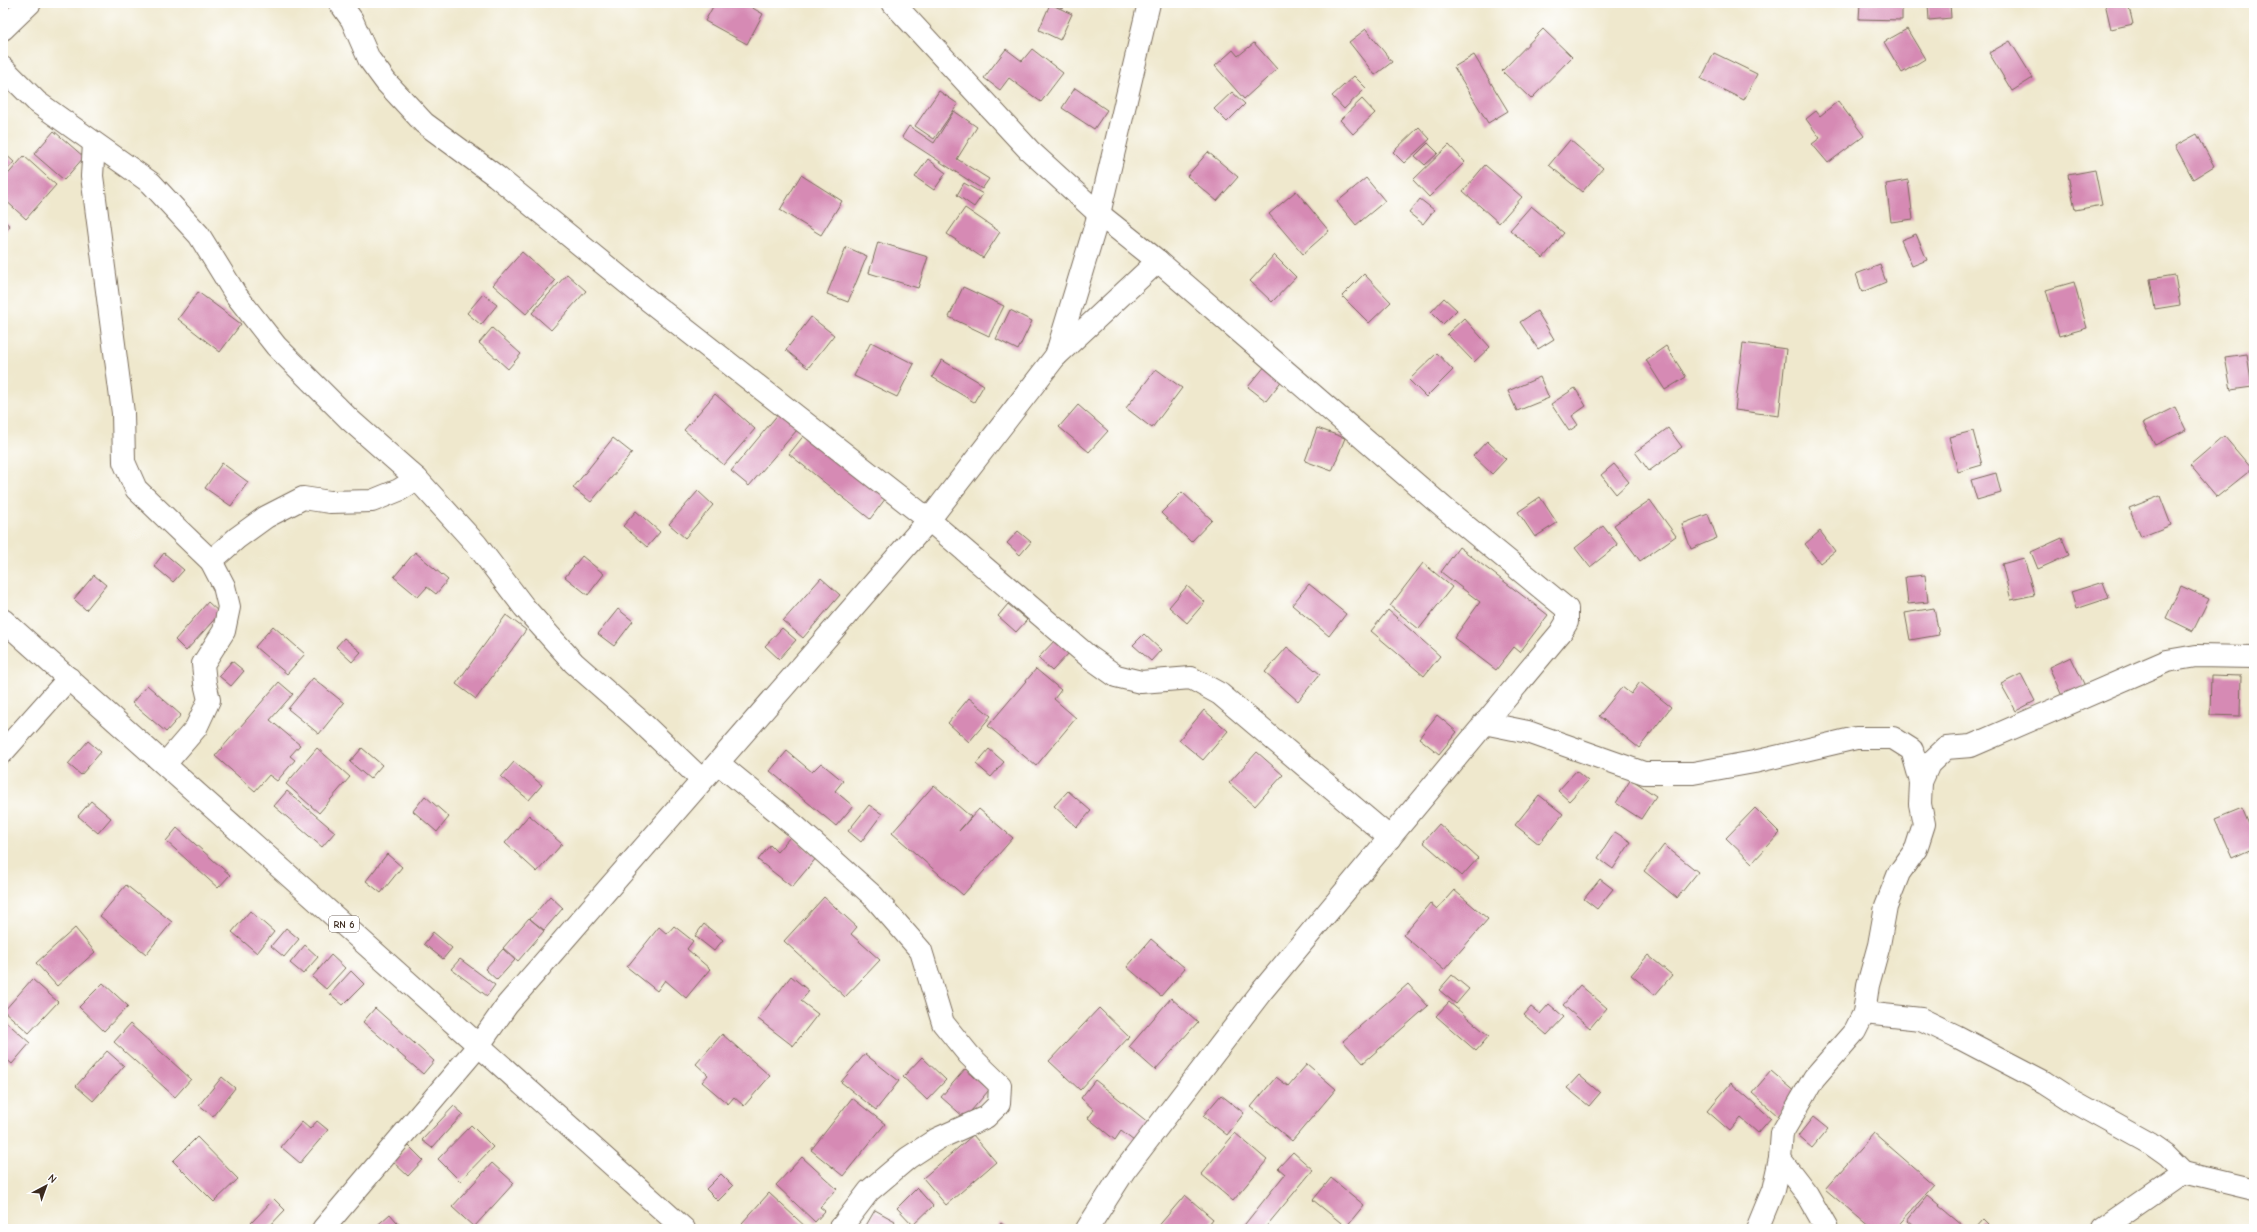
<svg xmlns="http://www.w3.org/2000/svg" width="2257" height="1232" font-family="'Comic Neue',sans-serif">
	<style>
		.building { fill: #d68ab4 }
		.lines { fill: none; stroke-linecap: round; stroke-linejoin: round }
		.minor-casing { stroke: #7a6c5b; stroke-width: 24 }
		.primary-casing { stroke: #7a6c5b; stroke-width: 24 }
		.minor { stroke: #fff; stroke-width: 22 }
		.primary { stroke: #fff; stroke-width: 22 }
		.labels { text-anchor: middle; stroke-width: 3; stroke-linejoin: round; paint-order: stroke }
		.shield { fill: #fff; stroke: #766a62; stroke-width: 1 }
		.shield-label { font-size: 10px; font-weight: bold; fill: #3b2a1e }
	</style>
	<rect width="100%" height="100%" fill="#fff"/>
	<filter id="ink" filterUnits="userSpaceOnUse"><feTurbulence type="fractalNoise" baseFrequency=".025" numOctaves="2"/><feDisplacementMap in="SourceGraphic" scale="8" xChannelSelector="R" yChannelSelector="G"/><feConvolveMatrix kernelMatrix="1 2 1 2 8 2 1 2 1" color-interpolation-filters="sRGB"/></filter>
	<filter id="wash" filterUnits="userSpaceOnUse"><feTurbulence type="fractalNoise" baseFrequency=".012" numOctaves="4" result="noise"/><feDisplacementMap in="SourceGraphic" scale="16" xChannelSelector="R" yChannelSelector="G"/><feGaussianBlur stdDeviation="0.9" result="paint"/><feColorMatrix in="noise" values="0 0 0 0 0 0 0 0 0 0 0 0 0 0 0 0 0 1.4 0 .05"/><feComposite in="paint" operator="in"/></filter>
	<g filter="url(#wash)">
		<rect width="100%" height="100%" fill="#efe8cd"/>
		<g id="blocks">
			<g class="building">
				<path d="M715 3H744L763 14 747 44 705 21Z"/>
				<path d="M1051 3H1064L1062 8Z"/>
				<path d="M1860 3H1902V20L1859 19Z"/>
				<path d="M1950 3 1951 18 1929 20 1928 4Z"/>
				<path d="M2105 3H2128L2133 24 2111 29Z"/>
				<path d="M1050 4 1072 14 1060 40 1039 30Z"/>
				<path d="M1366 29 1392 62 1375 75 1349 42Z"/>
				<path d="M1543 29 1572 57 1531 99 1502 71Z"/>
				<path d="M1907 29 1925 59 1902 73 1884 42Z"/>
				<path d="M2010 41 2033 78 2012 91 1989 53Z"/>
				<path d="M1254 43 1277 69 1244 99 1215 66 1233 50 1238 56Z"/>
				<path d="M1006 49 1022 61 1032 49 1063 73 1041 102 1009 78 1000 90 984 78Z"/>
				<path d="M1714 53 1757 74 1744 100 1701 79Z"/>
				<path d="M1474 55 1508 111 1488 123 1454 67Z"/>
				<path d="M1354 76 1366 88 1344 109 1332 96Z"/>
				<path d="M1075 88 1107 110 1094 129 1062 108Z"/>
				<path d="M939 91 958 104 934 139 915 126Z"/>
				<path d="M1232 92 1245 104 1227 122 1214 109Z"/>
				<path d="M1362 99 1375 113 1353 134 1340 120Z"/>
				<path d="M1838 101 1864 136 1828 163 1812 144 1820 138 1806 119 1816 111 1820 116Z"/>
				<path d="M954 111 977 127 957 159 989 179 982 189 902 137 909 126 934 143Z"/>
				<path d="M1419 127 1430 139 1404 163 1393 152Z"/>
				<path d="M54 131 84 157 64 180 34 154Z"/>
				<path d="M2197 134 2214 166 2193 179 2175 146Z"/>
				<path d="M1570 140 1603 168 1582 192 1549 165Z"/>
				<path d="M1428 143 1438 153 1425 165 1415 156Z"/>
				<path d="M1449 145 1465 162 1429 197 1413 180Z"/>
				<path d="M3 152 14 162 3 174Z"/>
				<path d="M1208 152 1238 177 1217 201 1187 176Z"/>
				<path d="M24 156 56 185 26 219 3 198V180Z"/>
				<path d="M928 159 946 173 934 190 915 177Z"/>
				<path d="M1485 165 1522 197 1499 223 1463 191Z"/>
				<path d="M2095 170 2102 205 2075 210 2068 175Z"/>
				<path d="M801 175 842 201 821 235 780 210Z"/>
				<path d="M1366 178 1385 201 1356 225 1337 202Z"/>
				<path d="M1908 180 1913 219 1891 222 1886 184Z"/>
				<path d="M964 183 983 194 974 207 957 195Z"/>
				<path d="M1296 191 1329 231 1303 254 1269 214Z"/>
				<path d="M1420 199 1434 210 1423 224 1409 213Z"/>
				<path d="M1531 206 1564 233 1543 258 1510 230Z"/>
				<path d="M965 208 1000 232 983 258 947 234Z"/>
				<path d="M3 220 10 226 3 234Z"/>
				<path d="M1916 234 1927 260 1912 266 1901 240Z"/>
				<path d="M878 242 928 257 918 288 869 273Z"/>
				<path d="M846 247 867 256 848 302 827 294Z"/>
				<path d="M522 252 555 281 526 314 493 285Z"/>
				<path d="M1274 255 1296 277 1272 302 1250 281Z"/>
				<path d="M1880 265 1886 282 1862 292 1856 274Z"/>
				<path d="M567 274 586 291 551 330 532 313Z"/>
				<path d="M1364 274 1391 302 1369 323 1342 296Z"/>
				<path d="M2175 275 2180 305 2155 309 2150 279Z"/>
				<path d="M2074 282 2087 328 2059 336 2046 290Z"/>
				<path d="M963 287 1004 306 989 336 949 317Z"/>
				<path d="M198 292 241 324 220 352 178 319Z"/>
				<path d="M483 294 497 305 481 325 467 313Z"/>
				<path d="M1444 298 1457 310 1443 324 1431 312Z"/>
				<path d="M1010 310 1032 321 1018 350 996 339Z"/>
				<path d="M1537 311 1554 339 1538 349 1520 322Z"/>
				<path d="M811 317 834 335 808 368 786 350Z"/>
				<path d="M1464 318 1490 347 1474 362 1447 334Z"/>
				<path d="M492 328 521 354 508 369 479 343Z"/>
				<path d="M871 342 914 364 897 397 854 376Z"/>
				<path d="M1743 343 1786 349 1779 416 1735 410Z"/>
				<path d="M1666 346 1686 377 1665 390 1646 360Z"/>
				<path d="M1437 353 1453 370 1426 397 1409 380Z"/>
				<path d="M2247 354 2252 387 2231 390 2225 357Z"/>
				<path d="M942 360 984 385 974 402 932 377Z"/>
				<path d="M1266 365 1283 379 1266 401 1248 387Z"/>
				<path d="M1156 369 1182 388 1152 428 1126 408Z"/>
				<path d="M1540 377 1549 398 1517 411 1508 391Z"/>
				<path d="M1575 388 1586 406 1572 416 1578 425 1569 431 1551 404Z"/>
				<path d="M715 394 755 429 724 465 684 430Z"/>
				<path d="M1078 405 1108 431 1089 452 1059 427Z"/>
				<path d="M784 407 803 423 749 486 731 471Z"/>
				<path d="M2175 407 2186 430 2155 445 2143 423Z"/>
				<path d="M1317 428 1345 438 1332 471 1305 461Z"/>
				<path d="M1668 428 1682 447 1649 471 1635 452Z"/>
				<path d="M809 429 889 494 870 519 789 454Z"/>
				<path d="M1973 431 1982 465 1958 472 1949 437Z"/>
				<path d="M2224 436 2252 469 2217 497 2190 465Z"/>
				<path d="M613 438 632 453 591 502 573 488Z"/>
				<path d="M1487 441 1506 459 1492 474 1473 456Z"/>
				<path d="M222 463 248 482 231 506 205 488Z"/>
				<path d="M1614 464 1629 482 1616 494 1601 475Z"/>
				<path d="M1996 473 2001 493 1977 500 1971 480Z"/>
				<path d="M698 491 713 505 685 538 669 524Z"/>
				<path d="M1182 492 1212 520 1191 542 1161 513Z"/>
				<path d="M2160 496 2171 525 2141 537 2129 508Z"/>
				<path d="M1540 497 1557 523 1535 537 1518 512Z"/>
				<path d="M1650 500 1676 536 1640 561 1614 525Z"/>
				<path d="M636 511 660 532 647 547 623 526Z"/>
				<path d="M1708 514 1717 538 1691 549 1682 524Z"/>
				<path d="M1603 526 1618 545 1590 567 1575 548Z"/>
				<path d="M1018 531 1031 542 1020 555 1007 543Z"/>
				<path d="M1820 531 1835 551 1820 563 1805 544Z"/>
				<path d="M2062 538 2069 555 2038 569 2031 552Z"/>
				<path d="M1459 547 1548 615 1520 652 1514 647 1496 670 1454 638 1480 602 1441 572Z"/>
				<path d="M415 552 448 580 436 594 427 587 418 597 394 577Z"/>
				<path d="M164 553 184 570 173 582 154 566Z"/>
				<path d="M582 556 604 574 588 595 565 577Z"/>
				<path d="M2024 558 2034 595 2011 600 2002 564Z"/>
				<path d="M1423 563 1452 587 1419 629 1390 606Z"/>
				<path d="M94 575 106 585 86 610 74 599Z"/>
				<path d="M1925 575 1928 602 1908 604 1905 577Z"/>
				<path d="M821 578 840 595 803 638 783 621Z"/>
				<path d="M2103 582 2109 598 2076 609 2071 592Z"/>
				<path d="M1309 584 1346 614 1329 636 1292 605Z"/>
				<path d="M1187 586 1205 602 1187 623 1169 607Z"/>
				<path d="M2181 586 2209 599 2193 631 2166 618Z"/>
				<path d="M208 602 220 613 186 651 175 640Z"/>
				<path d="M1008 604 1027 620 1016 632 998 616Z"/>
				<path d="M1934 608 1939 635 1910 640 1905 613Z"/>
				<path d="M618 609 633 621 614 646 598 634Z"/>
				<path d="M1388 610 1440 656 1424 676 1371 631Z"/>
				<path d="M506 615 526 630 476 699 456 684Z"/>
				<path d="M273 626 305 654 287 674 255 647Z"/>
				<path d="M782 628 796 640 779 659 765 646Z"/>
				<path d="M1144 634 1161 650 1151 661 1133 645Z"/>
				<path d="M344 638 361 652 352 662 336 647Z"/>
				<path d="M1057 638 1071 651 1052 671 1038 658Z"/>
				<path d="M1287 647 1320 674 1298 701 1265 672Z"/>
				<path d="M2071 657 2085 686 2062 696 2049 667Z"/>
				<path d="M232 661 244 671 231 686 219 676Z"/>
				<path d="M1036 669 1061 690 1054 699 1076 718 1036 766 988 726Z"/>
				<path d="M2021 674 2035 701 2016 711 2001 684Z"/>
				<path d="M2211 675 2241 676 2240 716 2210 715Z"/>
				<path d="M313 678 344 703 319 734 288 709Z"/>
				<path d="M279 682 293 694 270 720 300 745 290 756 295 760 277 781 269 775 255 791 215 756Z"/>
				<path d="M1640 682 1671 707 1639 748 1599 716 1622 687 1631 694Z"/>
				<path d="M147 685 181 715 166 732 132 703Z"/>
				<path d="M969 698 991 716 969 742 948 723Z"/>
				<path d="M1204 710 1228 731 1203 760 1179 740Z"/>
				<path d="M1437 715 1457 732 1439 754 1419 738Z"/>
				<path d="M88 741 101 752 81 775 68 764Z"/>
				<path d="M317 748 350 777 319 813 286 784Z"/>
				<path d="M362 748 382 765 370 779 350 762Z"/>
				<path d="M989 749 1004 762 991 777 976 764Z"/>
				<path d="M787 751 812 772 821 763 843 781 835 791 853 806 836 826 770 771Z"/>
				<path d="M1257 752 1283 775 1255 806 1229 783Z"/>
				<path d="M514 762 542 785 529 800 501 777Z"/>
				<path d="M1576 771 1588 781 1569 801 1558 791Z"/>
				<path d="M1631 779 1656 796 1641 819 1616 803Z"/>
				<path d="M934 785 971 817 959 831 979 809 1013 838 963 895 892 833Z"/>
				<path d="M287 791 335 832 322 847 274 806Z"/>
				<path d="M1068 791 1091 811 1077 827 1054 806Z"/>
				<path d="M1539 795 1563 814 1539 844 1515 825Z"/>
				<path d="M425 796 449 817 437 832 413 811Z"/>
				<path d="M91 801 111 818 98 833 78 816Z"/>
				<path d="M869 805 882 814 861 842 848 831Z"/>
				<path d="M1755 808 1780 833 1752 863 1726 838Z"/>
				<path d="M2242 808 2254 836V848L2232 858 2215 819Z"/>
				<path d="M529 815 562 844 537 872 505 843Z"/>
				<path d="M1439 824 1478 858 1462 876 1423 842Z"/>
				<path d="M177 828 230 875 218 888 166 841Z"/>
				<path d="M1615 832 1631 842 1613 869 1598 858Z"/>
				<path d="M791 836 817 857 792 887 758 860 770 845 777 852Z"/>
				<path d="M1664 845 1698 872 1677 898 1644 871Z"/>
				<path d="M387 854 402 867 381 893 366 881Z"/>
				<path d="M1600 879 1613 889 1597 909 1584 899Z"/>
				<path d="M126 885 172 922 146 954 100 916Z"/>
				<path d="M1454 890 1488 919 1444 970 1403 935 1430 903 1437 909Z"/>
				<path d="M550 896 563 908 544 930 530 919Z"/>
				<path d="M824 897 857 927 851 934 880 960 845 997 784 941Z"/>
				<path d="M250 911 274 932 257 953 232 932Z"/>
				<path d="M529 918 544 931 518 961 503 948Z"/>
				<path d="M704 924 723 940 714 951 695 936Z"/>
				<path d="M674 926 693 941 687 949 710 969 686 998 665 980 657 991 627 967 659 927 667 934Z"/>
				<path d="M75 928 95 952 57 986 36 963Z"/>
				<path d="M286 928 299 939 284 957 271 946Z"/>
				<path d="M433 932 452 948 443 959 424 944Z"/>
				<path d="M1151 939 1185 968 1161 996 1127 967Z"/>
				<path d="M305 945 318 957 303 974 290 963Z"/>
				<path d="M503 949 515 960 497 980 485 969Z"/>
				<path d="M331 955 345 968 326 989 312 977Z"/>
				<path d="M1648 955 1672 975 1655 995 1631 975Z"/>
				<path d="M460 959 495 985 487 996 451 969Z"/>
				<path d="M351 971 364 984 343 1005 330 994Z"/>
				<path d="M1452 975 1469 989 1456 1004 1439 990Z"/>
				<path d="M791 976 809 991 801 1001 818 1014 793 1046 758 1019Z"/>
				<path d="M32 979 58 1002 29 1033 4 1011Z"/>
				<path d="M103 983 128 1006 104 1031 79 1007Z"/>
				<path d="M1408 984 1428 1006 1363 1063 1343 1041Z"/>
				<path d="M1580 985 1607 1008 1590 1028 1563 1005Z"/>
				<path d="M1171 998 1198 1022 1155 1070 1129 1047Z"/>
				<path d="M1449 1002 1489 1036 1476 1051 1436 1016Z"/>
				<path d="M1549 1004 1564 1017 1547 1035 1524 1015 1531 1007 1540 1014Z"/>
				<path d="M375 1008 434 1061 423 1074 363 1022Z"/>
				<path d="M1099 1008 1129 1037 1080 1090 1049 1061Z"/>
				<path d="M3 1019 30 1043 12 1064 3 1056Z"/>
				<path d="M130 1024 191 1079 175 1097 114 1042Z"/>
				<path d="M722 1034 770 1076 744 1106 734 1097 728 1104 702 1082 708 1075 696 1064Z"/>
				<path d="M107 1051 124 1066 93 1101 76 1086Z"/>
				<path d="M865 1054 899 1081 876 1110 841 1082Z"/>
				<path d="M922 1057 946 1080 927 1100 903 1077Z"/>
				<path d="M1307 1064 1336 1089 1292 1141 1251 1107 1276 1077 1288 1086Z"/>
				<path d="M965 1069 989 1090 965 1118 941 1097Z"/>
				<path d="M1771 1071 1797 1093 1778 1116 1752 1093Z"/>
				<path d="M1579 1075 1600 1093 1589 1106 1567 1088Z"/>
				<path d="M222 1077 235 1088 213 1116 199 1105Z"/>
				<path d="M1095 1080 1149 1123 1134 1141 1121 1131 1115 1140 1088 1118 1094 1110 1081 1098Z"/>
				<path d="M1731 1083 1771 1118 1758 1133 1741 1118 1730 1131 1707 1111Z"/>
				<path d="M1221 1095 1244 1113 1227 1135 1203 1116Z"/>
				<path d="M852 1098 885 1124 843 1176 811 1150Z"/>
				<path d="M454 1106 463 1114 432 1148 422 1140Z"/>
				<path d="M1813 1117 1828 1129 1812 1148 1798 1136Z"/>
				<path d="M317 1121 328 1130 300 1163 281 1147 302 1122 310 1129Z"/>
				<path d="M471 1125 493 1147 460 1181 438 1159Z"/>
				<path d="M1235 1133 1267 1160 1233 1201 1201 1174Z"/>
				<path d="M1874 1133 1934 1185 1895 1229H1872L1825 1189Z"/>
				<path d="M973 1135 996 1162 946 1205 923 1178Z"/>
				<path d="M197 1137 238 1179 214 1202 173 1161Z"/>
				<path d="M409 1146 423 1160 408 1176 393 1162Z"/>
				<path d="M1293 1152 1313 1170 1264 1229H1241L1285 1174 1278 1168Z"/>
				<path d="M802 1157 837 1189 820 1207 825 1211 815 1222 776 1185Z"/>
				<path d="M492 1163 514 1183 474 1227 452 1207Z"/>
				<path d="M721 1174 733 1186 718 1201 706 1189Z"/>
				<path d="M1331 1178 1364 1205 1346 1227 1313 1200Z"/>
				<path d="M917 1188 933 1206 913 1225 897 1208Z"/>
				<path d="M769 1193 808 1229H749L742 1223Z"/>
				<path d="M1185 1195 1213 1219 1205 1229H1156Z"/>
				<path d="M1927 1196 1967 1229H1919L1908 1220Z"/>
				<path d="M274 1199 285 1210 267 1229H258L251 1223Z"/>
				<path d="M875 1210 895 1221 891 1229H864Z"/>
				<path d="M390 1214 403 1229H373Z"/>
				<path d="M1983 1220 1992 1229H1975Z"/>
				<path d="M1001 1223 1009 1229H996Z"/>
			</g>
		</g>
	</g>
	<g filter="url(#ink)">
		<use href="#blocks" fill-opacity="0" stroke="#7a6c5b" stroke-width="1"/>
		<g class="lines">
			<defs>
				<g id="minor">
					<path d="M340 3 352 20 369 59 386 82 424 123 496 176 643 296 929 520 1088 656 1116 676 1141 682 1191 678 1220 694 1390 838"/>
					<path d="M893 3 1029 150 1099 214 1158 261 1445 509 1567 609V622L1561 632 1262 991 1124 1171 1087 1229"/>
					<path d="M3 29 30 3"/>
					<path d="M3 68 37 102 151 183 199 235 236 295 276 346 350 420 417 479 476 544 524 607 574 663 638 719 702 780"/>
					<path d="M94 144 92 176 123 413 124 462 136 489 211 561 224 586 229 607 224 631 203 664 205 683 209 700 196 728 165 764"/>
					<path d="M1056 356 1099 214 1149 3"/>
					<path d="M211 561 237 538 266 517 303 498 330 502 372 501 399 490 417 479"/>
					<path d="M1484 723 1528 732 1644 773H1693L1754 762 1856 738H1893L1912 750 1921 782"/>
					<path d="M3 752 69 678"/>
					<path d="M718 763 795 826 873 896 921 951 943 1023 969 1055 1000 1085 999 1104 986 1117 937 1139 908 1158 869 1191 840 1229"/>
					<path d="M1864 1013 1921 1019 1956 1036 2044 1082 2075 1102 2151 1144 2168 1156 2184 1172"/>
					<path d="M1780 1159 1807 1194 1827 1229"/>
					<path d="M323 1229 479 1045 507 1005 929 520 1055 357 1158 261"/>
					<path d="M1757 1229 1773 1190 1780 1159 1782 1133 1814 1078 1855 1031 1864 1013 1868 985 1879 945 1886 906 1899 873 1916 849 1924 824 1920 804 1921 782 1929 764 1946 748 1971 746 2167 661 2196 656 2254 657"/>
					<path d="M2102 1229 2184 1172 2254 1189"/>
				</g>
				<path id="primary" d="M3 620 684 1229"/>
			</defs>
			<use href="#minor" class="minor-casing"/>
			<use href="#primary" class="primary-casing"/>
			<use href="#minor" class="minor"/>
			<use href="#primary" class="primary"/>
		</g>
	</g>
	<g class="labels">
		<rect class="shield" x="329" y="916" width="30" height="16" rx="3"/>
		<g class="shield-label">
			<text x="344" y="928">RN 6</text>
		</g>
	</g>
	<rect width="2257" height="1232" fill="none" stroke="#fff" stroke-width="16"/>
	<g transform="translate(46 1186) rotate(41)" stroke="#ffffff" stroke-width="3" paint-order="stroke">
	<path d="M0-3L7 15L0 10L-7 15Z" fill="#3b2a1e"/>
	<text y="-6" font-size="11" font-weight="bold" text-anchor="middle" fill="#3b2a1e">N</text>
	</g>
</svg>
